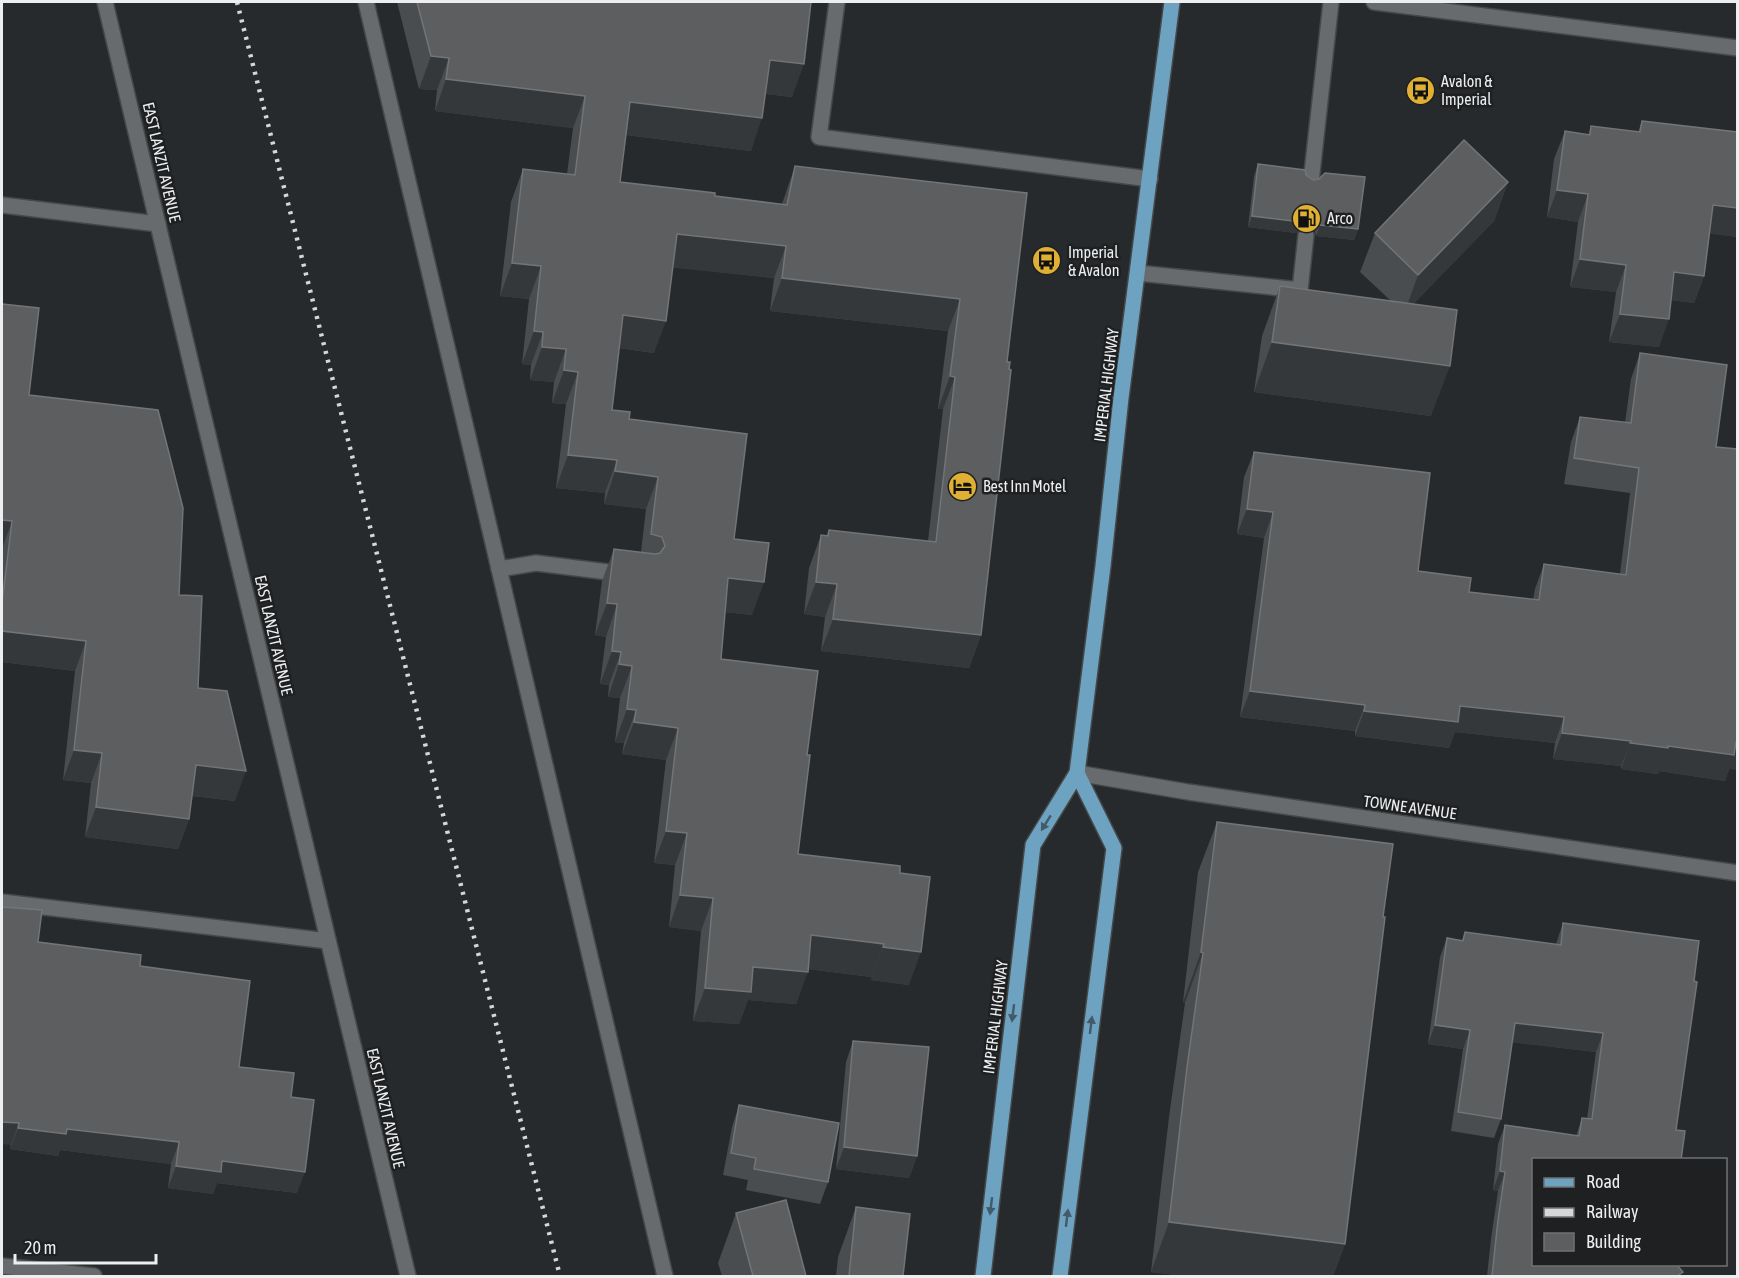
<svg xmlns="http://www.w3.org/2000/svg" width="1739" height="1278" font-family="'Asap Condensed',sans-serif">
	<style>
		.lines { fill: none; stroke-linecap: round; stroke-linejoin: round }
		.lane-casing { stroke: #454849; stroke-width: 18 }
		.street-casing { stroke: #454849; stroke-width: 18 }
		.secondary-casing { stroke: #454849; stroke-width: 18 }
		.primary-casing { stroke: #454849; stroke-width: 18 }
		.lane { stroke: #686b6e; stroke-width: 15 }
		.street { stroke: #686b6e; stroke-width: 15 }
		.secondary { stroke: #686b6e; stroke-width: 15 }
		.primary { stroke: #6da2c1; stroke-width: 15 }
		.rail { stroke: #d5d7d8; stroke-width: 4.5; stroke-dasharray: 3 6; stroke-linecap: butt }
		.wall { fill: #4a4d4f }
		.shaded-wall { fill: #35383a }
		.building { fill: #5c5e60; stroke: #727577; stroke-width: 1.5 }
		.oneway { fill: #425a6a }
		.labels { text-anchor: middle; stroke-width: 5; stroke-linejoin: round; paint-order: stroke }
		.poi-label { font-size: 16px; fill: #eceeef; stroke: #1e2022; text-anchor: start }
		.street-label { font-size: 16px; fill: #eceeef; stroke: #1e2022 }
	</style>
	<rect width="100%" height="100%" fill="#272a2c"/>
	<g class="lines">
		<defs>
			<g id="lane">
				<path d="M837 2 819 137 1150 179"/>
				<path d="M1311 182 1331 2"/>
				<path d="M2 205 158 224"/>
				<path d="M1138 273 1300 290 1306 235"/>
				<path d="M499 569 536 563 624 574"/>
				<path d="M2 902 328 941"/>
			</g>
			<g id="street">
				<path d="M105 2 408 1276"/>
				<path d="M366 2 665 1276"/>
				<path d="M1077 773 1188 792 1738 873"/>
				<path d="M2 1266 94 1276"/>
			</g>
			<path id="secondary" d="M1374 2 1738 48"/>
			<g id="primary">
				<path d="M983 1276 1033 845 1077 773 1103 566 1121 398 1172 2"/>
				<path d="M1060 1276 1114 848 1077 773"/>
			</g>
		</defs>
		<use href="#lane" class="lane-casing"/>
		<use href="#street" class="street-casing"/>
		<use href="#secondary" class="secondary-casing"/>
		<use href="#primary" class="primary-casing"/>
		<use href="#lane" class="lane"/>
		<use href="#street" class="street"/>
		<use href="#secondary" class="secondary"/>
		<use href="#primary" class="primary"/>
		<path class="rail" d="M237 2 560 1276"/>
	</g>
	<g class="wall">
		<path d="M397 2H811L792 97 766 94 751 151 626 135 620 182 715 196 782 204 795 166 1027 193 1007 362 981 635 969 668 821 651 825 617 804 614 809 568 821 535 826 536 829 530 928 541 943 409H938L948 331 770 311 774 278 673 267 654 353 619 348 612 410 629 419 734 539 752 615 725 612 721 659 807 755 798 854 900 873 909 985 871 980 872 977 808 969 796 1004 748 1000 739 1024 693 1021 701 931 669 927 675 865 654 863 666 760 622 754 624 743 615 742 620 698 608 697 609 685 600 684 606 637 595 635 602 581 614 549 641 552 646 509 604 504 605 493 556 488 566 404 552 403 554 382 530 380 531 365 522 364 529 299 500 296 511 202 523 169 567 174 573 128 435 111 437 90 419 89Z"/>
		<path d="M1642 121 1737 132V237L1709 233 1704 276 1694 303 1671 300 1659 347 1609 342 1616 292 1570 287 1578 222 1547 217 1554 159 1565 131 1588 135 1591 126 1638 132Z"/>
		<path d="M1258 164 1358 229 1354 240 1316 236 1315 231 1308 225 1302 226 1296 233 1248 227 1254 176Z"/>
		<path d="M1508 182 1494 221 1413 304 1431 416 1254 392 1262 336 1280 286 1391 301 1360 272 1375 233Z"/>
		<path d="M2 304 29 395 179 595 198 688 235 801 192 796 189 819 178 849 85 837 91 783 63 780 75 671 2 662Z"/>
		<path d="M1640 353 1716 447 1729 769 1725 781 1659 771 1658 774 1621 769V766L1553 759 1555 743 1455 732 1449 748 1355 736V731L1240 717 1264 538 1237 534 1244 477 1254 452 1418 571 1469 592 1533 600 1535 589 1544 564 1620 574 1630 493 1564 484 1571 442 1580 417 1625 423 1631 379Z"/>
		<path d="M1217 822 1383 917 1345 1244 1333 1276H1184L1151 1272 1169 1117 1185 1003 1183 1002 1198 872Z"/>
		<path d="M1563 923 1676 1130 1533 1160 1682 1276H1487L1491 1239 1498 1191 1493 1190 1498 1144 1505 1125 1576 1136 1582 1118 1587 1119 1596 1052 1512 1042 1501 1119 1494 1138 1451 1131 1463 1049 1428 1044 1440 957 1447 938 1462 940 1465 932 1556 944Z"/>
		<path d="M38 942 140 966 239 1067 291 1097 297 1193 217 1183 213 1194 168 1188 171 1164 60 1150 58 1156 10 1149Z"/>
		<path d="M853 1041 917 1156 909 1178 836 1169 846 1062Z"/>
		<path d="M739 1105 828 1182 820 1204 746 1190 748 1180 723 1175 732 1127Z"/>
		<path d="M856 1207 903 1276H836L838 1257Z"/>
		<path d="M736 1213 806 1276H722L718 1263Z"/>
	</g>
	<g class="shaded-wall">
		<path d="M431 56 449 58 437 90 419 89Z"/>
		<path d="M770 60 804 64 792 97 758 93Z"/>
		<path d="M446 79 585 96 573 128 435 111Z"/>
		<path d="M630 102 762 118 751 151 618 134Z"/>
		<path d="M1508 182 1494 221 1404 314 1418 275Z"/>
		<path d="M1557 190 1588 194 1578 222 1547 217Z"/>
		<path d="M1713 205 1737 208V237L1703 233Z"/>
		<path d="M1312 214 1308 225 1302 226 1296 233 1248 227 1252 216 1306 215Z"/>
		<path d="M1320 225 1358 229 1354 240 1316 236Z"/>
		<path d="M677 234 786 246 774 278 665 267Z"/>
		<path d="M1580 259 1626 265 1616 292 1570 287Z"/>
		<path d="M512 263 541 266 529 299 500 296Z"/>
		<path d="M1674 272 1704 276 1694 303 1664 299Z"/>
		<path d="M782 278 960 299 948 331 770 311Z"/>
		<path d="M1620 314 1669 319 1659 347 1609 342Z"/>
		<path d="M623 315 666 321 654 353 611 347Z"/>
		<path d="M534 331 543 332 531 365 522 364Z"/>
		<path d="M1272 342 1450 366 1431 416 1254 392Z"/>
		<path d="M542 347 566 349 554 382 530 380Z"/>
		<path d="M564 370 578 372 566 404 552 403Z"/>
		<path d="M950 376 955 377 943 409H938Z"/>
		<path d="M568 455 617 460 605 493 556 488Z"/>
		<path d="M615 471 658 477 646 509 604 504Z"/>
		<path d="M1247 509 1273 512 1264 538 1237 534Z"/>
		<path d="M2 520 12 521 2 549Z"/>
		<path d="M728 578 764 582 752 615 717 611Z"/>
		<path d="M816 582 837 584 825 617 804 614Z"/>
		<path d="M607 603 617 604 606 637 595 635Z"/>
		<path d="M833 619 981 635 969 668 821 651Z"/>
		<path d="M2 631 86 641 75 671 2 662Z"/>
		<path d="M612 651 621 652 609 685 600 684Z"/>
		<path d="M619 664 632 666 620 698 608 697Z"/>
		<path d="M1250 691 1365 705 1355 731 1240 717Z"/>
		<path d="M1460 706 1564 717 1555 743 1455 732 1449 748 1355 736 1364 711Z"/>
		<path d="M627 709 636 710 624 743 615 742Z"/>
		<path d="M634 722 678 728 666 760 622 754Z"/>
		<path d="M1562 733 1631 741 1621 766 1553 759Z"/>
		<path d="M1630 743 1668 746 1737 743V770L1729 769 1725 781 1659 771 1658 774 1621 769Z"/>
		<path d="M74 750 102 753 91 783 63 780Z"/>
		<path d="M196 765 246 771 235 801 185 795Z"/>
		<path d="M96 807 189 819 178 849 85 837Z"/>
		<path d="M666 831 687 833 675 865 654 863Z"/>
		<path d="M680 895 713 898 701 931 669 927Z"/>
		<path d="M811 935 884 944 872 977 799 968Z"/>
		<path d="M883 947 921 952 909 985 871 980Z"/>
		<path d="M1201 952 1203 953 1185 1003 1183 1002Z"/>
		<path d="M753 967 808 972 796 1004 748 1000 739 1024 693 1021 705 988Z"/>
		<path d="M1515 1023 1603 1033 1596 1052 1508 1042Z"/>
		<path d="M1435 1025 1470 1030 1463 1049 1428 1044Z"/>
		<path d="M2 1122 19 1123 11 1145 2 1144Z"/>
		<path d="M18 1128 67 1129 179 1142 171 1164 60 1150 58 1156 10 1149Z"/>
		<path d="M844 1147 917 1156 909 1178 836 1169Z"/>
		<path d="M222 1161 305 1172 297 1193 217 1183 213 1194 168 1188 176 1166Z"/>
		<path d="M1500 1171 1505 1172 1498 1191 1493 1190Z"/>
		<path d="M1169 1222 1345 1244 1333 1276H1184L1151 1272Z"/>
	</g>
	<g class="building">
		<path d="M417 2H811L804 64 770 60 762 118 630 102 620 182 715 193V196L787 205 795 166 1027 193 1007 362H1010L1009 369 1011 370 981 635 833 619 837 584 816 582 821 535 828 536 829 530 936 542 955 377 950 376 960 299 782 278 786 246 677 234 666 321 623 315 612 410 630 412 629 419 747 434 734 539 769 543 764 582 728 578 721 659 818 671 807 755H810L798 854 900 866V873L930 877 921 952 883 947 884 944 811 935 808 972 753 967 751 992 705 988 713 898 680 895 687 833 666 831 678 728 634 722 636 710 627 709 632 666 619 664 621 652 612 651 617 604 607 603 614 549 655 554 660 553 665 546 662 537 651 534 658 477 615 471 617 460 568 455 578 372 564 370 566 349 542 347 543 332 534 331 541 266 512 263 523 169 575 175 585 96 446 79 449 58 431 56Z"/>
		<path d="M1642 121 1737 132V208L1713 205 1704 276 1674 272 1669 319 1620 314 1626 265 1580 259 1588 194 1557 190 1565 131 1590 135 1591 126 1640 132Z"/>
		<path d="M1464 140 1508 182 1418 275 1375 233Z"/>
		<path d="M1258 164 1305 170 1306 175 1313 180 1319 179 1325 173 1365 177 1358 229 1320 225 1319 219 1312 214 1306 215 1301 222 1252 216Z"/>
		<path d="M1280 286 1457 310 1450 366 1272 342Z"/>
		<path d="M2 304 39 308 29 395 158 410 183 508 179 595 202 596 198 688 227 691 246 771 196 765 189 819 96 807 102 753 74 750 86 641 2 631V603L12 521 2 520Z"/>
		<path d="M1640 353 1727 365 1716 447 1737 449V743L1736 742 1734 755 1668 746V748L1630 743 1631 741 1562 733 1564 717 1460 706 1458 722 1364 711 1365 705 1250 691 1273 512 1247 509 1254 452 1430 473 1418 571 1471 578 1469 592 1539 600 1544 564 1626 575 1639 468 1574 458 1580 417 1631 423Z"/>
		<path d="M1217 822 1393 844 1383 917H1385L1345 1244 1169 1222 1187 1067 1203 953 1201 952Z"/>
		<path d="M2 907 42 910 38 942 141 955 140 966 250 981 239 1067 294 1073 291 1097 314 1100 305 1172 222 1161 221 1172 176 1166 179 1142 67 1129 66 1134 18 1128 19 1123 2 1122Z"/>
		<path d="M1563 923 1699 941 1694 981 1697 982 1676 1130 1685 1131 1681 1160H1533V1264H1676L1683 1272 1677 1276H1492L1498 1220 1505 1172 1500 1171 1505 1125 1579 1136 1582 1118 1592 1119 1603 1033 1515 1023 1501 1119 1458 1112 1470 1030 1435 1025 1447 938 1463 941 1465 932 1561 945Z"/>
		<path d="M853 1041 929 1047 917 1156 844 1147Z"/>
		<path d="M739 1105 839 1123 828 1182 754 1169 756 1158 731 1153Z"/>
		<path d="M786 1200 806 1276H753L736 1213Z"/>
		<path d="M856 1207 910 1214 903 1276H849Z"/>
	</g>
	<defs><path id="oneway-solid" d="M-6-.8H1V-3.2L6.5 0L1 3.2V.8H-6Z" transform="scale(1.5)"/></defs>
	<g class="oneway">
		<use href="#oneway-solid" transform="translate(1046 823) rotate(122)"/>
		<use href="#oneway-solid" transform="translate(1013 1013) rotate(97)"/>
		<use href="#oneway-solid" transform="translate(1091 1025) rotate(-83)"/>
		<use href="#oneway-solid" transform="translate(991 1206) rotate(97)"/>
		<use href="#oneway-solid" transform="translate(1067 1218) rotate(-83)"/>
	</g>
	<defs>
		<symbol id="bus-disc" viewBox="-11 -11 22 22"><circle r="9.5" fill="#dfb034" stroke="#1e2022"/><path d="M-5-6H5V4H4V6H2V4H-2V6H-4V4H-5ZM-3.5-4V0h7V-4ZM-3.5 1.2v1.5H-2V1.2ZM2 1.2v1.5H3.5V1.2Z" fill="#111"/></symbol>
		<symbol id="fuel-disc" viewBox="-11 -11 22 22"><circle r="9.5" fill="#dfb034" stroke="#1e2022"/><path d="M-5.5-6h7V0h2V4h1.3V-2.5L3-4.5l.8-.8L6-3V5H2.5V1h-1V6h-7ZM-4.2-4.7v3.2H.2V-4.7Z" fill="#111"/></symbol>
		<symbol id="hotel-disc" viewBox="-11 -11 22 22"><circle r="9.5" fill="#dfb034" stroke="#1e2022"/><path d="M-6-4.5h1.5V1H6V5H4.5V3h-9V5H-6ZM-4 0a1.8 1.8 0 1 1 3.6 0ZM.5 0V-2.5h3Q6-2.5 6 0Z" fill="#111"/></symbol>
	</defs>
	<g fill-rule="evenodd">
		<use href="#bus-disc" x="1404" y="74" width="33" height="33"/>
		<use href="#fuel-disc" x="1290" y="202" width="33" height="33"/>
		<use href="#bus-disc" x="1030" y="244" width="33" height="33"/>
		<use href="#hotel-disc" x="946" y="470" width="33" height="33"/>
	</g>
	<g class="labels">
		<g class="poi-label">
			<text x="1441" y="87">Avalon &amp;<tspan x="1441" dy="18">Imperial</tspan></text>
			<text x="1327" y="224">Arco</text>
			<text x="1068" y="258">Imperial<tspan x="1068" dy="18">&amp; Avalon</tspan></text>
			<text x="983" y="492">Best Inn Motel</text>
		</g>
		<g class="street-label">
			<text transform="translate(162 162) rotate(77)" y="6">EAST LANZIT AVENUE</text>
			<text transform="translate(1106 385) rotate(-83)" y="6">IMPERIAL HIGHWAY</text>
			<text transform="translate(274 635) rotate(77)" y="6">EAST LANZIT AVENUE</text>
			<text transform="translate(1410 807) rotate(8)" y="6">TOWNE AVENUE</text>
			<text transform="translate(995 1017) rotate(-83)" y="6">IMPERIAL HIGHWAY</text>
			<text transform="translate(386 1108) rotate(77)" y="6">EAST LANZIT AVENUE</text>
		</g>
	</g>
	<rect width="1739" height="1278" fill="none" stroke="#eceeef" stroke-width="6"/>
	<rect x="1532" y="1158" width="195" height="108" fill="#1e2022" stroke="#707274" stroke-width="1.5"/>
	<rect x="1544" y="1178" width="30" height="9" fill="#6da2c1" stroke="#707274" stroke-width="1.5"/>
	<text x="1586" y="1188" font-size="18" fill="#eceeef">Road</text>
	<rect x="1544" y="1208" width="30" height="9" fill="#d5d7d8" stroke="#707274" stroke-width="1.5"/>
	<text x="1586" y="1218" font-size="18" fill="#eceeef">Railway</text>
	<rect x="1544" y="1233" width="30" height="18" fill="#5c5e60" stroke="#707274" stroke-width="1.5"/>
	<text x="1586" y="1248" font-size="18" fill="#eceeef">Building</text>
	<path d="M15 1254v9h141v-9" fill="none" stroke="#eceeef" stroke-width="3"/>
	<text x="24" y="1254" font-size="18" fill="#eceeef" stroke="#1e2022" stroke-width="4.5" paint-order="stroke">20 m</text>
</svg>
